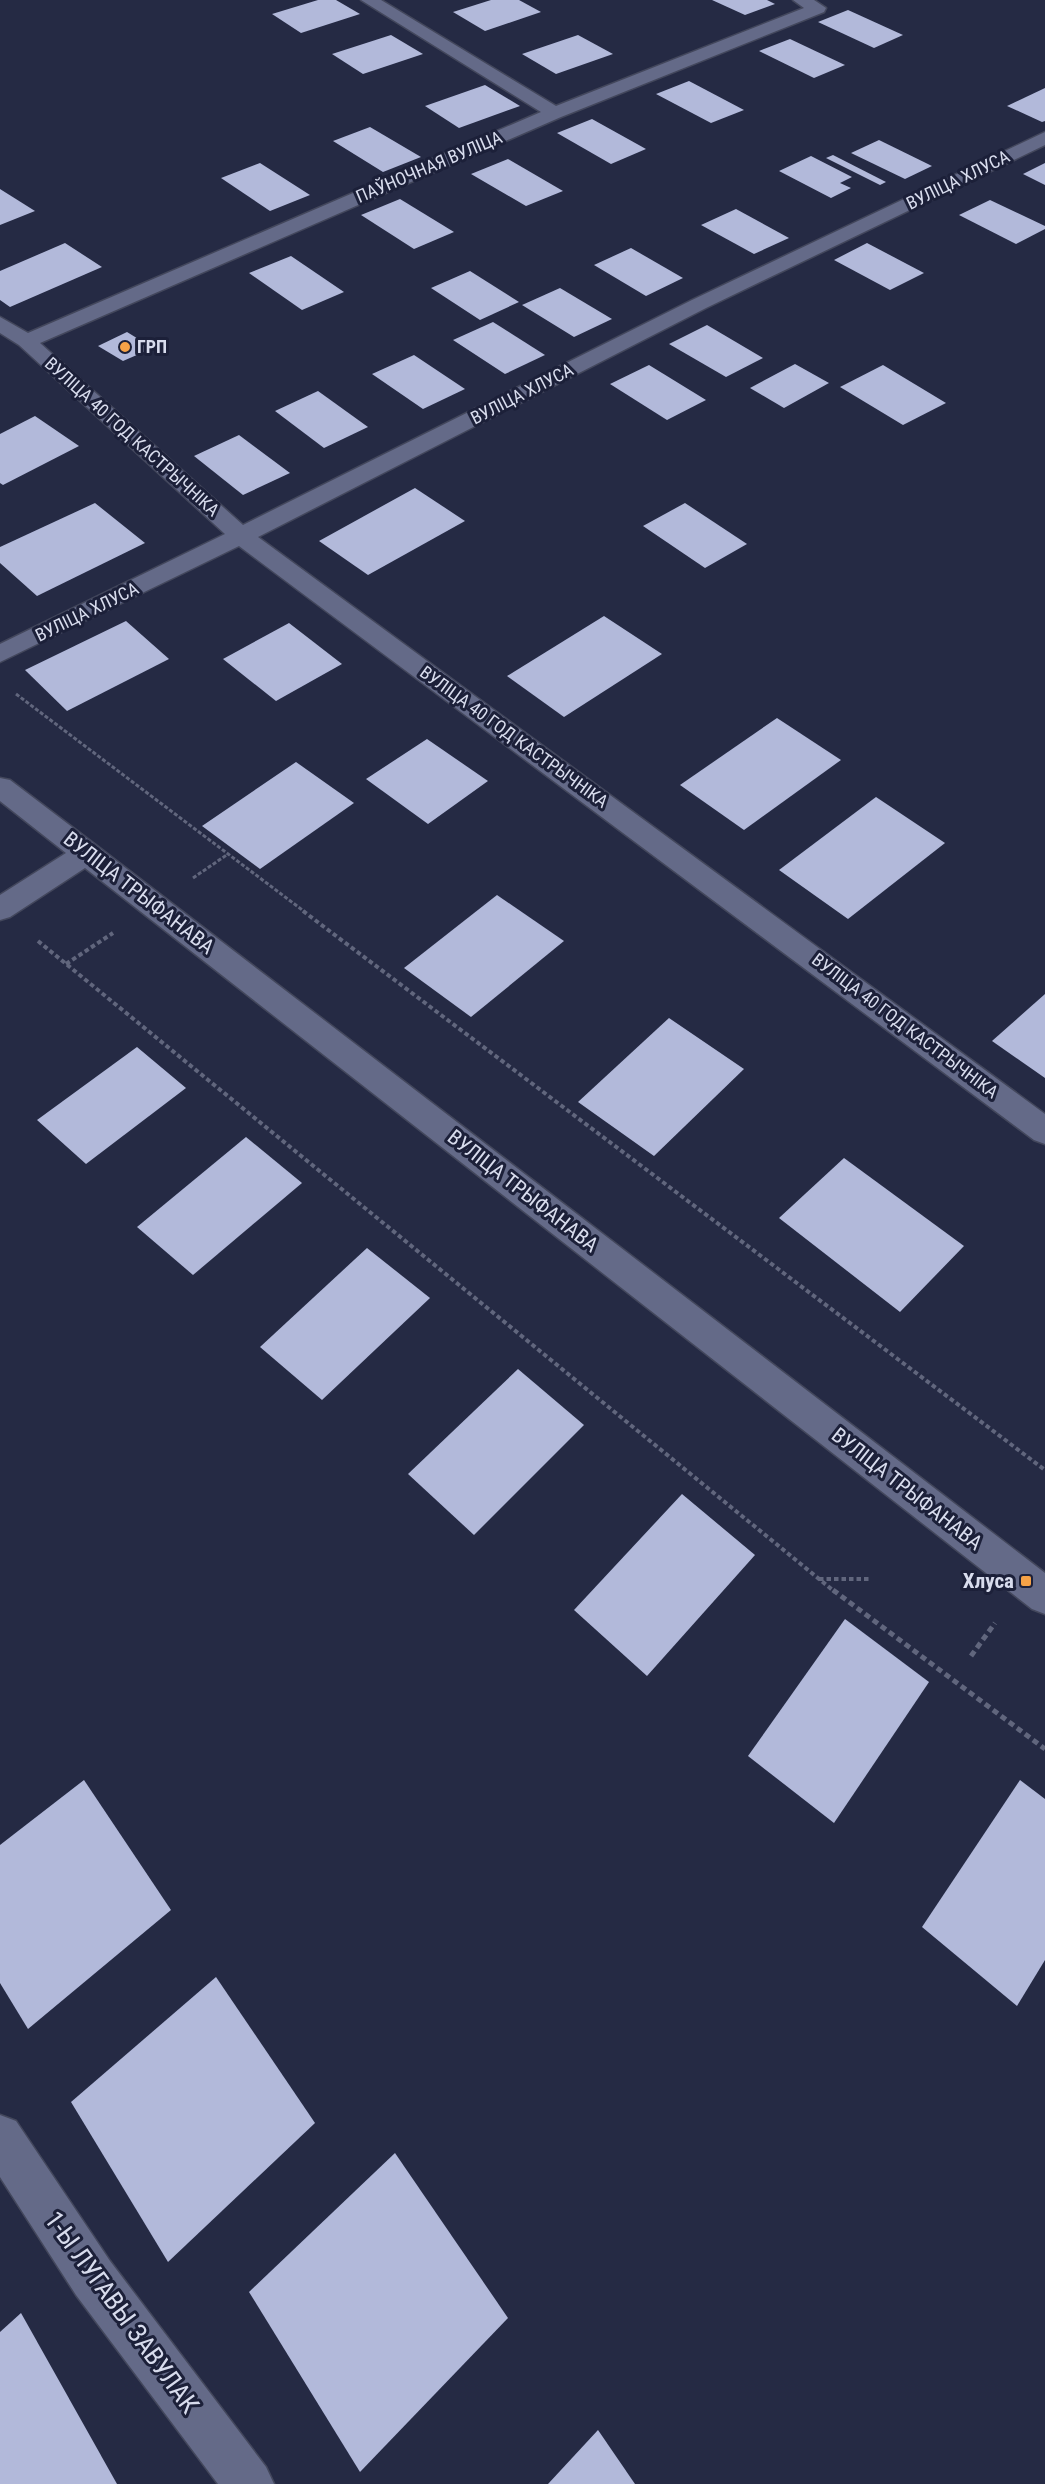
<svg xmlns="http://www.w3.org/2000/svg" width="1045" height="2484" font-family="'Roboto Condensed',sans-serif">
	<style>
		.building { fill: #b2b9da }
		.lines { fill: none; stroke-linecap: round; stroke-linejoin: round }
		.minor-casing { stroke: #43475c; stroke-width: 3 }
		.path-far2 { stroke: #61667d; stroke-width: 3; stroke-dasharray: 4 2; stroke-linecap: butt }
		.path-far1 { stroke: #61667d; stroke-width: 4; stroke-dasharray: 4.5 3; stroke-linecap: butt }
		.path { stroke: #61667d; stroke-width: 5; stroke-dasharray: 6 4; stroke-linecap: butt }
		.minor { fill: #646a88; fill-rule: evenodd }
		.poi-dot { fill: #f6a247; stroke: #1c2039; stroke-width: 2 }
		.labels { text-anchor: middle; stroke-width: 6; stroke-linejoin: round; paint-order: stroke }
		.far-street-label { font-size: 18px; fill: #d8dced; stroke: #1c2039 }
		.far-poi-label { font-size: 18px; font-weight: bold; fill: #d8dced; stroke: #1c2039; text-anchor: start }
		.street-label { font-size: 21px; fill: #d8dced; stroke: #1c2039 }
		.poi-label { font-size: 21px; font-weight: bold; fill: #d8dced; stroke: #1c2039; text-anchor: end }
		.near-street-label { font-size: 26px; fill: #d8dced; stroke: #1c2039 }
	</style>
	<rect width="100%" height="100%" fill="#252a44"/>
	<g class="building">
		<path d="M318 0H336L360 14 301 33 272 14Z"/>
		<path d="M491 0H519L541 12 485 31 453 12Z"/>
		<path d="M712 0H767L775 4 745 15Z"/>
		<path d="M848 10 903 35 874 48 818 22Z"/>
		<path d="M391 35 423 54 363 74 332 54Z"/>
		<path d="M578 35 613 54 556 74 522 54Z"/>
		<path d="M790 39 845 65 814 78 759 51Z"/>
		<path d="M689 81 744 110 711 123 656 94Z"/>
		<path d="M485 85 520 106 459 128 425 106Z"/>
		<path d="M1045 88V121L1042 122 1007 106Z"/>
		<path d="M592 119 646 149 611 164 557 133Z"/>
		<path d="M370 127 421 157 383 172 333 141Z"/>
		<path d="M879 140 932 166 905 179 851 153Z"/>
		<path d="M833 155 886 182 880 185 826 158Z"/>
		<path d="M811 156 852 177 840 183 851 188 831 198 779 171Z"/>
		<path d="M508 159 563 191 526 206 471 174Z"/>
		<path d="M260 163 310 195 270 211 221 178Z"/>
		<path d="M1045 163V185L1023 174Z"/>
		<path d="M0 189 35 211 0 225Z"/>
		<path d="M400 199 454 232 414 249 361 215Z"/>
		<path d="M990 200 1045 226V229L1016 244 959 215Z"/>
		<path d="M736 209 789 238 754 254 701 225Z"/>
		<path d="M65 243 102 267 10 307 0 300V271Z"/>
		<path d="M867 243 924 273 890 290 834 260Z"/>
		<path d="M631 248 683 278 646 296 594 265Z"/>
		<path d="M291 256 344 292 302 310 249 273Z"/>
		<path d="M470 271 519 302 480 320 431 288Z"/>
		<path d="M560 288 612 319 574 337 522 305Z"/>
		<path d="M493 322 545 355 505 374 453 340Z"/>
		<path d="M707 325 763 358 726 377 669 344Z"/>
		<path d="M127 332 153 348 123 361 98 346Z"/>
		<path d="M414 355 465 389 423 409 372 374Z"/>
		<path d="M795 364 829 383 784 408 750 388Z"/>
		<path d="M649 365 706 400 667 420 610 384Z"/>
		<path d="M883 365 946 403 903 425 840 387Z"/>
		<path d="M318 391 368 427 324 448 275 411Z"/>
		<path d="M35 416 79 446 3 485 0 483V434Z"/>
		<path d="M239 435 290 473 243 495 194 456Z"/>
		<path d="M415 488 465 521 368 575 319 541Z"/>
		<path d="M95 503 145 543 37 596 0 563V547Z"/>
		<path d="M685 503 747 544 705 568 643 526Z"/>
		<path d="M604 616 662 654 564 717 507 676Z"/>
		<path d="M126 621 169 659 67 711 25 670Z"/>
		<path d="M289 623 342 664 276 701 223 659Z"/>
		<path d="M777 718 841 760 744 830 680 785Z"/>
		<path d="M427 739 488 781 428 824 366 779Z"/>
		<path d="M296 762 354 803 260 869 202 826Z"/>
		<path d="M876 797 945 843 848 919 779 870Z"/>
		<path d="M497 895 564 941 471 1017 404 968Z"/>
		<path d="M1045 994V1078L992 1041Z"/>
		<path d="M669 1018 744 1069 654 1156 578 1102Z"/>
		<path d="M137 1047 186 1088 86 1164 37 1120Z"/>
		<path d="M246 1137 302 1183 193 1275 137 1227Z"/>
		<path d="M844 1158 964 1246 900 1312 779 1218Z"/>
		<path d="M367 1248 430 1298 322 1400 260 1347Z"/>
		<path d="M518 1369 584 1425 474 1535 408 1474Z"/>
		<path d="M682 1494 755 1555 647 1676 574 1610Z"/>
		<path d="M845 1619 929 1682 834 1823 748 1756Z"/>
		<path d="M84 1780 171 1910 28 2029 0 1983V1845Z"/>
		<path d="M1020 1780 1045 1799V1960L1017 2006 922 1927Z"/>
		<path d="M216 1977 315 2123 168 2262 71 2102Z"/>
		<path d="M395 2153 508 2318 360 2472 249 2292Z"/>
		<path d="M21 2313 117 2484H0V2332Z"/>
		<path d="M598 2430 635 2484H548Z"/>
	</g>
	<g class="lines">
		<defs>
			<g id="minor">
				<path d="M361 0H381L556 106 804 8 793 0H814L826 8 824 12 561 117 40 343 243 525 692 300 1045 132V145L706 308 258 537 1045 1114V1144L1034 1140 239 546 0 662V644L225 534 19 345 0 333V317L28 333 541 112Z"/>
				<path d="M0 778 10 780 97 846 1045 1573V1614L1032 1609 85 868 10 917 0 920V895L66 853 0 801Z"/>
				<path d="M0 2115 16 2121 110 2261 266 2467 274 2484H218L76 2295 0 2177Z"/>
			</g>
		</defs>
		<use href="#minor" class="minor-casing"/>
		<g class="path-far2">
			<path d="M16 694 305 912"/>
			<path d="M193 878 228 854"/>
		</g>
		<g class="path-far1">
			<path d="M303 911 1045 1470"/>
			<path d="M38 941 835 1592"/>
			<path d="M66 964 113 933"/>
			<path d="M819 1579H869"/>
		</g>
		<g class="path">
			<path d="M833 1590 1045 1749"/>
			<path d="M971 1656 995 1623"/>
		</g>
		<use href="#minor" class="minor"/>
	</g>
	<g class="poi-dot">
		<circle cx="125" cy="347" r="6"/>
		<rect x="1020" y="1575" width="12" height="12" rx="3"/>
	</g>
	<g class="labels">
		<g class="far-street-label">
			<text transform="translate(429 167) rotate(-23)" y="6">ПАЎНОЧНАЯ ВУЛІЦА</text>
			<text transform="translate(958 180) rotate(-26)" y="6">ВУЛІЦА ХЛУСА</text>
			<text transform="translate(522 394) rotate(-27)" y="6">ВУЛІЦА ХЛУСА</text>
			<text transform="translate(132 437) rotate(42)" y="6">ВУЛІЦА 40 ГОД КАСТРЫЧНІКА</text>
			<text transform="translate(87 612) rotate(-26)" y="6">ВУЛІЦА ХЛУСА</text>
			<text transform="translate(514 737) rotate(36)" y="6">ВУЛІЦА 40 ГОД КАСТРЫЧНІКА</text>
			<text transform="translate(905 1026) rotate(37)" y="6">ВУЛІЦА 40 ГОД КАСТРЫЧНІКА</text>
		</g>
		<g class="far-poi-label">
			<text x="137" y="353">ГРП</text>
		</g>
		<g class="street-label">
			<text transform="translate(139 893) rotate(38)" y="7">ВУЛІЦА ТРЫФАНАВА</text>
			<text transform="translate(523 1191) rotate(38)" y="7">ВУЛІЦА ТРЫФАНАВА</text>
			<text transform="translate(907 1489) rotate(38)" y="7">ВУЛІЦА ТРЫФАНАВА</text>
		</g>
		<g class="poi-label">
			<text x="1014" y="1588">Хлуса</text>
		</g>
		<g class="near-street-label">
			<text transform="translate(122 2312) rotate(54)" y="9">1-Ы ЛУГАВЫ ЗАВУЛАК</text>
		</g>
	</g>
</svg>
